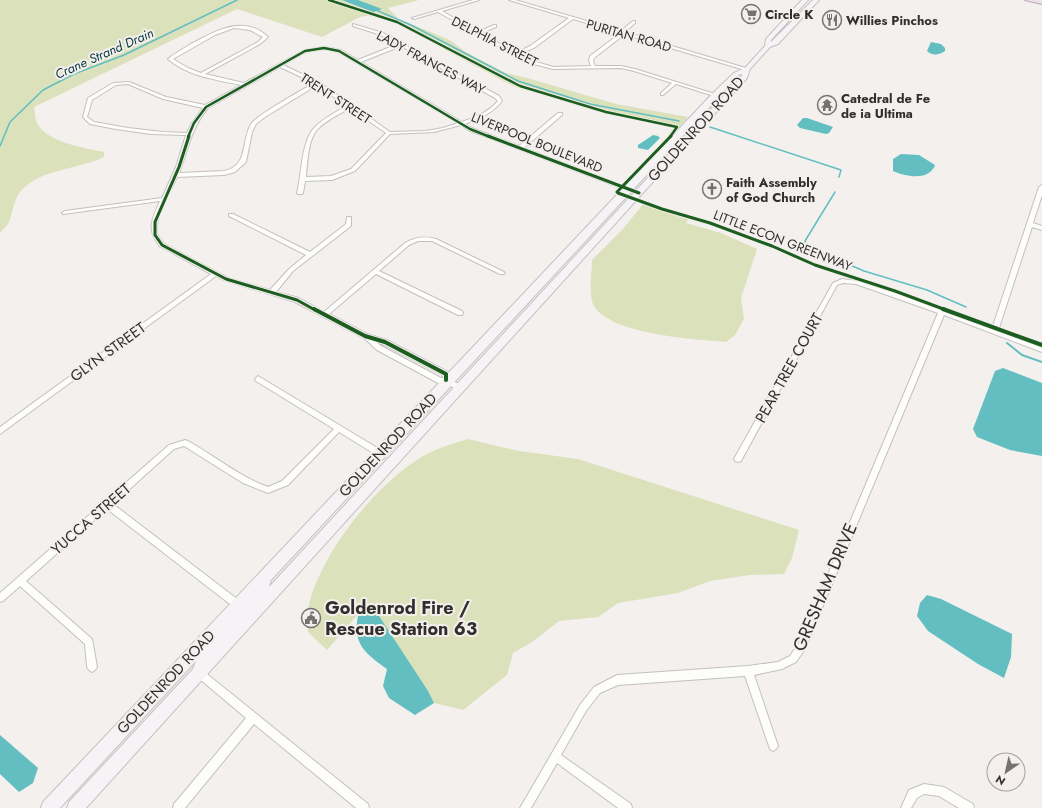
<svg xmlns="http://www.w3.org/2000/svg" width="1042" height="808" font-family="Jost,sans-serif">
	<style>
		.green { fill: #dbe1bb }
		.water { fill: #62bec1 }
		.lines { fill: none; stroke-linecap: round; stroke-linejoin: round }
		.stream-far1 { stroke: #62bec1; stroke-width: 1.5 }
		.stream { stroke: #62bec1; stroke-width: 2 }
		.minor-casing { stroke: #c3c1bf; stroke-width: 2 }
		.secondary-casing { stroke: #c3c1bf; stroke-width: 2 }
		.trunk-casing { stroke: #baabb6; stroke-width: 2 }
		.minor { fill: #fdfdfc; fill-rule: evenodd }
		.secondary { fill: #f6f3f6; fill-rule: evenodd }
		.trunk { fill: #ebe1ea; fill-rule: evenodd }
		.cycleway-far2-casing { stroke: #f4efed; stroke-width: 4 }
		.cycleway-far1-casing { stroke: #f4efed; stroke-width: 5 }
		.cycleway-casing { stroke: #f4efed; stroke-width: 6 }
		.cycleway-far2 { stroke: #1b5e20; stroke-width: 2.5 }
		.cycleway-far1 { stroke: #1b5e20; stroke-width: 3 }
		.cycleway { stroke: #1b5e20; stroke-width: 4 }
		.labels { text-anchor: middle; stroke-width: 4; stroke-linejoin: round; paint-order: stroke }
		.far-poi-label { font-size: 13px; font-weight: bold; fill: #312f2e; stroke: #f4efed; text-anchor: start }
		.far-street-label { font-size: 13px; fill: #312f2e; stroke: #f4efed }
		.far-water-label { font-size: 13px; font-style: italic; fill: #00393c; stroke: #f4efed }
		.street-label { font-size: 15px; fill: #312f2e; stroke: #f4efed }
		.near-street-label { font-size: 18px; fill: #312f2e; stroke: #f4efed }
		.near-poi-label { font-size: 18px; font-weight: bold; fill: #312f2e; stroke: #f4efed; text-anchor: start }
	</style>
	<rect width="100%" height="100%" fill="#f3f0ee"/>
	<g class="green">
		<path d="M0 0H419L388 8 399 19 450 40 464 51 506 73 527 78 616 104 688 117 672 135 668 134 674 128 598 112 513 86 399 25 371 15 360 17 322 37 237 9 34 107C35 112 35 118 37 123 46 142 85 148 104 152V157C78 170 40 168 20 192 13 201 13 214 8 224 6 227 2 230 0 233Z"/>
		<path d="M645 202 668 209 685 218H689L686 223 721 233 757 249 741 298 744 319 735 335 726 342C694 339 612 335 594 306 588 296 592 272 592 260L622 230Z"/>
		<path d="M468 439 519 451 578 459 799 530 792 558 784 574 750 575 710 581 678 593 618 603 598 617 559 621 532 642 513 653 507 675 463 710 434 703 368 603 327 650 308 632C308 626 306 619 307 614 316 559 373 487 420 458 435 449 451 444 468 439Z"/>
	</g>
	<g class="water">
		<path d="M342 0H358L382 9 373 12Z"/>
		<path d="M931 42 941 44 945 48V51C939 55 932 56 927 51Z"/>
		<path d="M803 118H807L833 127 829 133 826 134 800 128 797 125Z"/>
		<path d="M653 135 658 136 660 138 648 150 638 148V145Z"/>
		<path d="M901 154 919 155 935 165C929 181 906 177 893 171V159Z"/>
		<path d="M1003 368 1042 383V456L1010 450 977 437 973 429 995 371Z"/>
		<path d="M927 595 941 599 1012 634 1011 657 1004 678 978 664 928 631 917 616 920 603Z"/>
		<path d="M369 612 379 616 428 691 434 703 415 715 389 698 383 686 387 669C366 654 352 644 358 616Z"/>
		<path d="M0 735 38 768 33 783 19 792 0 774Z"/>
	</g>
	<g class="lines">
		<g class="stream-far1">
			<path d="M376 10 413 26 518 81 590 104 679 121"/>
			<path d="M710 127 841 170 839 177"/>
			<path d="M0 146 10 122 43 90 74 74 124 55 237 0"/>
			<path d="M835 192 805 241 806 244 813 249 864 271 927 290 966 307"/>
		</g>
		<path class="stream" d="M1007 343 1022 355 1042 362"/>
		<defs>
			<g id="minor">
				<path d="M473 0H479L442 11 478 32 494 25H496V27L481 33 516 53 530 46 569 18 509 0H515L621 31 633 21H635V23L625 32 749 69 745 70 623 34 621 37 594 58 593 61 595 66H621L635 69 718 95 714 96 676 84 663 95H661V93L672 83 634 71 621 68 553 69 526 62 438 12 414 19 412 18ZM573 19 620 33 618 35 590 56 589 61 591 66 553 67 530 60 519 54 534 48Z"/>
				<path d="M353 24 383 33 499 96 502 101C493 113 479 119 465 124L472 128 519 146 558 113H562V115L524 148 642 193 641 194H637L468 130 461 125 434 132 390 134 355 171 332 180 305 181 303 193 302 194H298L297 193C302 174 301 141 315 127 324 118 336 112 346 106L317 85 265 117 256 124 252 132 246 162 235 172 224 175 177 177C171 191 154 217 157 233 158 237 161 240 164 244L228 278 270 290 289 269 306 255 229 216V214H233L310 252 346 224 347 217H351V226L293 271 276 292 299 298 324 312 405 243C415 237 425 236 436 239L504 272 505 273 504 274H500L432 241H418L409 245 379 271 462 311 463 313 462 315H458L376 274 329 314 367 334 387 340 448 372 449 379 462 386 463 388 462 390H458L445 383H438L377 350 364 338 295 302 224 280 216 276 0 434V427L211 274 160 246C146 230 152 219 160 201L63 214 62 213 65 211 162 198 176 167 186 135 151 134 116 129 90 124 83 117 88 98 113 83 129 82 166 97 205 105 241 85C217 80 187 76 168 59 175 53 183 49 191 44 215 31 244 14 268 37L260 44 205 74 244 83 305 50 324 47 341 50 358 60 398 44 381 35 353 26ZM234 28 250 30 263 37 258 42 201 73 188 68 173 59 215 35ZM401 46 495 98 498 101C489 112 475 117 462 122L361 62ZM324 49 338 52 458 123 443 128 426 131 390 132 319 82 283 65 306 52ZM280 67 314 83C302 90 257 115 251 124 241 141 249 166 224 171L179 173C188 150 191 128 208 108ZM128 84 163 99 203 108 192 123 187 133 163 132 128 128 94 122 87 117 92 100 116 85ZM350 108 386 133 351 169 331 176 306 177C307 164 308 142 316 131 324 121 338 115 350 108ZM376 342 383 344 443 375V378H441L381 346Z"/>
				<path d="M1042 185V195L1033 223 1042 226V230L1032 227 998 331 1042 347V352L944 315 805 649 796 662 782 669 754 675 778 746 776 749 773 751 770 749 745 676 618 685 600 693 586 711 561 755 631 804 632 808H618L557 763 531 808H520L580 705 594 687 617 675 748 666 778 662 790 656 799 643 938 313 856 284 843 283 837 285 741 461 738 462 735 461 734 459 735 457 833 283 842 279 858 281 911 298 992 329 1039 187Z"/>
				<path d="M258 376 384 452 385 454 384 456 381 457 378 456 339 432 288 485 268 493 243 483 184 446 174 449 113 504 241 602 242 605 241 608 238 609 235 608 107 509 26 581 92 639 97 667 95 670 92 672 89 670 87 667 85 644 20 586 3 601 0 602V593L169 445 185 440 188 441C215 456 238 476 268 487L282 481 334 429 256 381 255 379Z"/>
				<path d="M199 668 202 670 368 804 369 808H356L254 724 185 808H173L174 804 246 718 196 676 194 673 196 670Z"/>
				<path d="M924 784 944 787 973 804 974 808H959L939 796 924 794 917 798 911 808H901L909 790Z"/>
			</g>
			<path id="secondary" d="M802 0H808L771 40V42L813 0H819L778 44 770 47 750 69 747 78 86 808H67L69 802 193 669 196 661 60 808H41L43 802 713 93 734 73 745 68 765 46 766 39ZM742 74V76L269 587 271 580 719 97 738 75Z"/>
			<path id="trunk" d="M1025 0H1042V4Z"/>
		</defs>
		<use href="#minor" class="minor-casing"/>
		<use href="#secondary" class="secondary-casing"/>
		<use href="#trunk" class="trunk-casing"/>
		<use href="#minor" class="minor"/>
		<use href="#secondary" class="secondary"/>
		<use href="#trunk" class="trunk"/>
		<defs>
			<g id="cycleway-far2">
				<path d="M329 0 397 22 520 86 606 112 677 127 670 137"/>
				<path d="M188 137 194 123 206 107 305 51 324 48 339 51 470 129 490 137"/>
			</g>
			<g id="cycleway-far1">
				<path d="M189 136 179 167 155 222V235L162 245 226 279 297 300 315 310"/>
				<path d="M488 136 639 193"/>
				<path d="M671 136 617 192 618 193 662 209 710 223 772 246 815 265 895 291 946 310"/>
			</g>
			<g id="cycleway">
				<path d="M314 309 365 336 385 342 446 374V380"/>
				<path d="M943 309 1042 345"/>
			</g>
		</defs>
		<use href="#cycleway-far2" class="cycleway-far2-casing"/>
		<use href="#cycleway-far1" class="cycleway-far1-casing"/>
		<use href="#cycleway" class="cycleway-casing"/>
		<use href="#cycleway-far2" class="cycleway-far2"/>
		<use href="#cycleway-far1" class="cycleway-far1"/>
		<use href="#cycleway" class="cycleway"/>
	</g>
	<defs>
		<symbol id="supermarket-ring" viewBox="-11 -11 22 22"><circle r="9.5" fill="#f4efed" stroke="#757371" stroke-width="1.5"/><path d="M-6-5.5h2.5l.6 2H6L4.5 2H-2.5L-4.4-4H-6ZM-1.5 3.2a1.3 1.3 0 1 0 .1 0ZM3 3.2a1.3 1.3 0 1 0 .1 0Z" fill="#757371"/></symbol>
		<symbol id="restaurant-ring" viewBox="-11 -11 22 22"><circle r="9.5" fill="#f4efed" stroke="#757371" stroke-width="1.5"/><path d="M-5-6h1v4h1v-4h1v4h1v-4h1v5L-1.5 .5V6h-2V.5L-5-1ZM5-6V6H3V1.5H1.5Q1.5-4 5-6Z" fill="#757371"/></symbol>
		<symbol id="temple-ring" viewBox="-11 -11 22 22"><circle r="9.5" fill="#f4efed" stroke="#757371" stroke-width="1.5"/><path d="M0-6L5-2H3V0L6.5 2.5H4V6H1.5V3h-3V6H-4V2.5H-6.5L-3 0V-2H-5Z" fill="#757371"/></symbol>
		<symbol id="church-ring" viewBox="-11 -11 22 22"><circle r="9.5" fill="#f4efed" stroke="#757371" stroke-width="1.5"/><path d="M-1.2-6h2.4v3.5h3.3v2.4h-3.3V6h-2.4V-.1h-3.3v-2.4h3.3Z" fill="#757371"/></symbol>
		<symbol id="civic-ring" viewBox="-11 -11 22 22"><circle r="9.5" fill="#f4efed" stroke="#757371" stroke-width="1.5"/><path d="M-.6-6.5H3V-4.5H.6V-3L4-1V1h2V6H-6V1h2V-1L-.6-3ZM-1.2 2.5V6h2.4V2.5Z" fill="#757371"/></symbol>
	</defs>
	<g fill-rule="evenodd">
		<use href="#supermarket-ring" x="740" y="3" width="22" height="22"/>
		<use href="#restaurant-ring" x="821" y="9" width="22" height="22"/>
		<use href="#temple-ring" x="816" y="94" width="22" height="22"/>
		<use href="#church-ring" x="701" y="178" width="22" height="22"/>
		<use href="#civic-ring" x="300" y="607" width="22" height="22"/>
	</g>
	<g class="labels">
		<g class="far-poi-label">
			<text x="765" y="19">Circle K</text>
			<text x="846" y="25">Willies Pinchos</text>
			<text x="841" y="103">Catedral de Fe<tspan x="841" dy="15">de ia Ultima</tspan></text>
			<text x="726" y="187">Faith Assembly<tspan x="726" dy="15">of God Church</tspan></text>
		</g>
		<g class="far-street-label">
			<text transform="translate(629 35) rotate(16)" y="5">PURITAN ROAD</text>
			<text transform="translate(495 41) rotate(27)" y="5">DELPHIA STREET</text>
			<text transform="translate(431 62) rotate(28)" y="5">LADY FRANCES WAY</text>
			<text transform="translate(336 98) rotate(33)" y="5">TRENT STREET</text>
			<text transform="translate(537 142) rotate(22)" y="5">LIVERPOOL BOULEVARD</text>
			<text transform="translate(783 240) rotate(21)" y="5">LITTLE ECON GREENWAY</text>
		</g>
		<g class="far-water-label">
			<text transform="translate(104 53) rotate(-24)" y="5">Crane Strand Drain</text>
		</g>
		<g class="street-label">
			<text transform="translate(696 129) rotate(-48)" y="5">GOLDENROD ROAD</text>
			<text transform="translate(108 352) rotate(-36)" y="5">GLYN STREET</text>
			<text transform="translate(789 368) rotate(-61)" y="5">PEAR TREE COURT</text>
			<text transform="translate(388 445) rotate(-47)" y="5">GOLDENROD ROAD</text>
			<text transform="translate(91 519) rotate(-41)" y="5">YUCCA STREET</text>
			<text transform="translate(166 682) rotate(-47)" y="5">GOLDENROD ROAD</text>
		</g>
		<g class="near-street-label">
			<text transform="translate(825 587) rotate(-67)" y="6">GRESHAM DRIVE</text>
		</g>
		<g class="near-poi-label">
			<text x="325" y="614">Goldenrod Fire /<tspan x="325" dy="21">Rescue Station 63</tspan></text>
		</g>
	</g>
	<g transform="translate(1006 772) rotate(214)"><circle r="19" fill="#f4efed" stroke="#a6a2a1"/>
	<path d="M0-3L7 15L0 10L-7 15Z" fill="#757371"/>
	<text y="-6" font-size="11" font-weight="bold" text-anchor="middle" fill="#312f2e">N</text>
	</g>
</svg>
